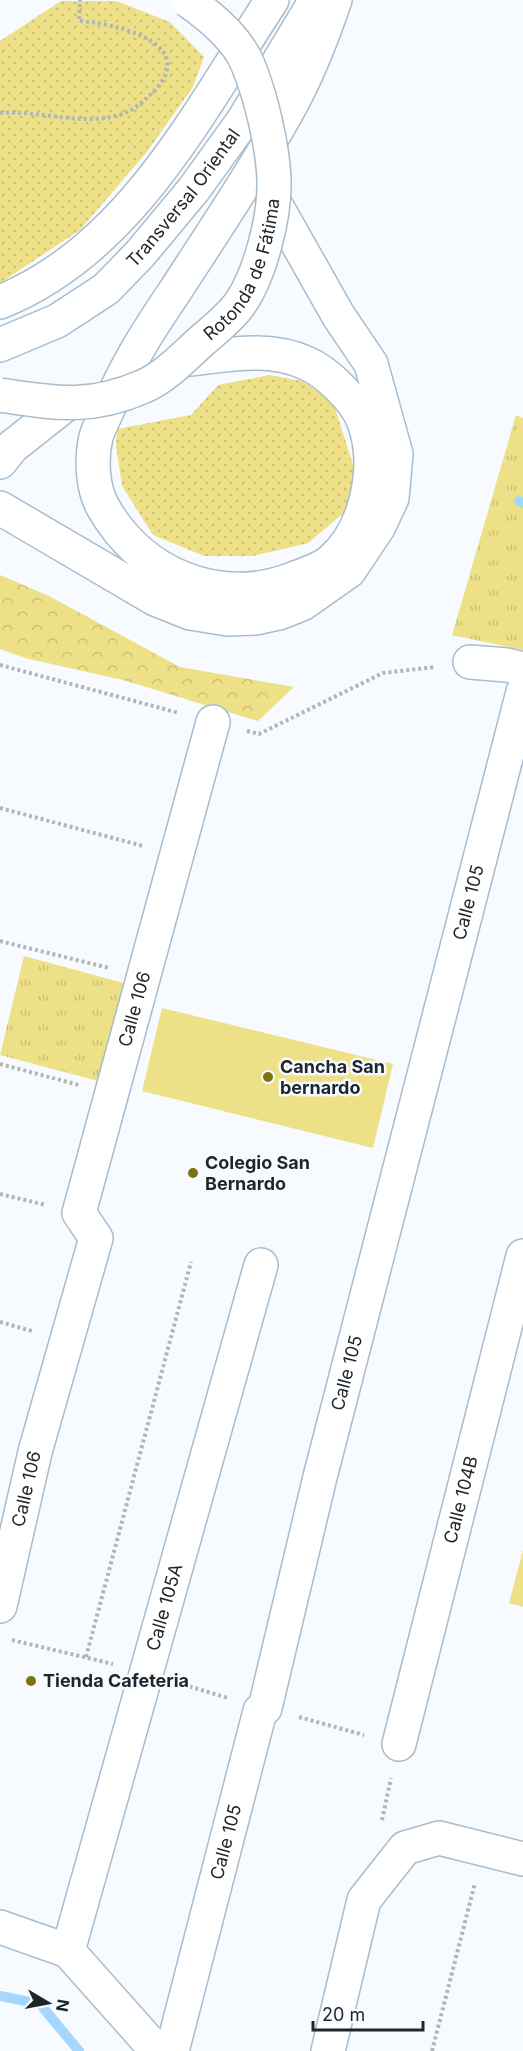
<svg xmlns="http://www.w3.org/2000/svg" width="523" height="2051" font-family="Inter,sans-serif">
	<style>
		.grass { fill: url(#grass-dots) }
		.forest { fill: url(#forest-crowns) }
		.park { fill: url(#park-tufts) }
		.pitch { fill: #eee087 }
		.lines { fill: none; stroke-linecap: round; stroke-linejoin: round }
		.stream { stroke: #a5d7fe; stroke-width: 10 }
		.minor-casing { stroke: #a8bccc; stroke-width: 36 }
		.major-casing { stroke: #a8bccc; stroke-width: 36 }
		.path { stroke: #afb5b9; stroke-width: 4; stroke-dasharray: 3 3; stroke-linecap: butt }
		.minor { stroke: #fff; stroke-width: 33 }
		.major { stroke: #fff; stroke-width: 33 }
		.major-bridge-casing { stroke: #a8bccc; stroke-width: 36; stroke-linecap: butt }
		.major-bridge { stroke: #fff; stroke-width: 33 }
		.poi-dot { fill: #7e7110; stroke: #f7fbff; stroke-width: 2 }
		.labels { text-anchor: middle; stroke-width: 5; stroke-linejoin: round; paint-order: stroke }
		.street-label { font-size: 18px; fill: #1e262c; stroke: #f7fbff }
		.poi-label { font-size: 18px; font-weight: bold; fill: #1e262c; stroke: #f7fbff; text-anchor: start }
	</style>
	<defs>
		<pattern id="grass-dots" width="8" height="8" patternUnits="userSpaceOnUse" patternTransform="scale(1.5)"><rect width="8" height="8" fill="#eee087"/><path d="M2 2h.1M6 6h.1" fill="none" stroke="#ccc075" stroke-width="1.8" stroke-linecap="round"/></pattern>
		<pattern id="forest-crowns" width="20" height="18" patternUnits="userSpaceOnUse" patternTransform="scale(1.5)"><rect width="20" height="18" fill="#eee087"/><path d="M2 6a3 3 0 1 1 6 0M12 15a3 3 0 1 1 6 0" fill="none" stroke="#ccc075"/></pattern>
		<pattern id="park-tufts" width="24" height="20" patternUnits="userSpaceOnUse" patternTransform="scale(1.5)"><rect width="24" height="20" fill="#eee087"/><path d="M3 7l-1-3M5 7V3M7 7l1-3M15 17l-1-3M17 17v-4M19 17l1-3" fill="none" stroke="#ccc075"/></pattern>
	</defs>
	<rect width="100%" height="100%" fill="#f7fbff"/>
	<g class="grass">
		<path d="M61 1H116L170 22 204 57 193 87 146 153 80 230 0 283V41Z"/>
		<path d="M270 375 302 381 333 401 357 478 345 512 308 543 253 556H204L153 535 122 486 116 446 117 429 191 415 218 385Z"/>
	</g>
	<path class="forest" d="M0 575 49 596 180 667 294 687 258 721 123 680 25 658 0 649Z"/>
	<g class="park">
		<path d="M516 415 523 418V650L452 635Z"/>
		<path d="M24 956 131 985 102 1082 0 1055Z"/>
	</g>
	<g class="pitch">
		<path d="M162 1008 393 1064 373 1148 142 1091Z"/>
		<path d="M523 1550V1607L509 1603Z"/>
	</g>
	<g class="lines">
		<g class="stream">
			<path d="M519 501 523 503"/>
			<path d="M0 1996 40 2004 79 2051"/>
		</g>
		<defs>
			<g id="minor">
				<path d="M0 462 13 446 65 405"/>
				<path d="M470 662 507 665 523 669"/>
				<path id="s1" d="M0 1606 35 1452 96 1238 79 1213 213 722"/>
				<path id="s2" d="M399 1744 523 1256"/>
				<path d="M0 1927 68 1951 157 2051"/>
				<path id="s3" d="M68 1951 261 1265"/>
				<path id="s4" d="M172 2051 260 1711 265 1708 320 1477 523 692"/>
				<path d="M328 2051 364 1900 405 1848 439 1838 523 1859"/>
			</g>
			<g id="major">
				<path d="M0 302C130 250 199 111 272 0"/>
				<path id="s5" d="M0 345 57 321 106 289 140 254 194 189 243 121 316 0"/>
				<path d="M182 360C223 356 267 345 306 363 327 372 356 400 364 422 380 466 367 530 331 561 321 570 305 574 293 579 219 607 141 575 103 507 92 488 91 458 96 437 99 427 104 418 108 409 125 367 148 331 173 294 212 234 253 173 288 110 308 75 322 38 335 0"/>
				<path d="M0 508 155 599 190 613 228 619 256 618 279 613 302 604 349 571 379 526 392 498 396 454 371 364 338 315 273 200"/>
			</g>
		</defs>
		<use href="#minor" class="minor-casing"/>
		<use href="#major" class="major-casing"/>
		<g class="path">
			<path d="M0 113C39 110 80 126 119 115 135 110 144 101 156 89 199 41 110 23 79 21L80 0"/>
			<path d="M0 665 179 713"/>
			<path d="M247 731 259 734 383 673 435 667"/>
			<path d="M0 808 143 846"/>
			<path d="M0 941 109 968"/>
			<path d="M0 1064 79 1085"/>
			<path d="M0 1194 46 1205"/>
			<path d="M0 1322 32 1331"/>
			<path d="M12 1640 113 1664"/>
			<path d="M86 1657 191 1262"/>
			<path d="M178 1683 228 1698"/>
			<path d="M299 1717 364 1735"/>
			<path d="M382 1820 391 1778"/>
			<path d="M432 2051 475 1883"/>
		</g>
		<use href="#minor" class="minor"/>
		<use href="#major" class="major"/>
		<defs>
			<g id="major-bridge">
				<path id="s6" d="M0 395C54 403 89 410 142 387 162 379 181 360 196 346 210 333 228 320 239 305 260 276 275 217 274 180 273 147 261 96 248 65 238 39 210 16 187 0"/>
			</g>
		</defs>
		<use href="#major-bridge" class="major-bridge-casing"/>
		<use href="#major-bridge" class="major-bridge"/>
	</g>
	<g class="poi-dot">
		<circle cx="268" cy="1077" r="6"/>
		<circle cx="193" cy="1173" r="6"/>
		<circle cx="31" cy="1681" r="6"/>
	</g>
	<g class="labels">
		<g class="street-label">
			<text dy="6" stroke="none"><textPath href="#s5" startOffset="240">Transversal Oriental</textPath></text>
			<text dy="6" stroke="none"><textPath href="#s6" startOffset="306">Rotonda de Fátima</textPath></text>
			<text dy="6" stroke="none"><textPath href="#s4" startOffset="1188">Calle 105</textPath></text>
			<text dy="6" stroke="none"><textPath href="#s1" startOffset="622">Calle 106</textPath></text>
			<text dy="6" stroke="none"><textPath href="#s4" startOffset="702">Calle 105</textPath></text>
			<text dy="6" stroke="none"><textPath href="#s1" startOffset="120">Calle 106</textPath></text>
			<text dy="6" stroke="none"><textPath href="#s2" startOffset="252">Calle 104B</textPath></text>
			<text dy="6" stroke="none"><textPath href="#s3" startOffset="357">Calle 105A</textPath></text>
			<text dy="6" stroke="none"><textPath href="#s4" startOffset="216">Calle 105</textPath></text>
		</g>
		<g class="poi-label">
			<text x="280" y="1073">Cancha San<tspan x="280" dy="21">bernardo</tspan></text>
			<text x="205" y="1169">Colegio San<tspan x="205" dy="21">Bernardo</tspan></text>
			<text x="43" y="1687">Tienda Cafeteria</text>
		</g>
	</g>
	<g transform="translate(48 2003) rotate(100)" stroke="#f7fbff" stroke-width="4.5" paint-order="stroke">
	<path d="M0-4.5L10 22L0 15L-10 22Z" fill="#1e262c"/>
	<text y="-9" font-size="16" font-weight="bold" text-anchor="middle" fill="#1e262c">N</text>
	</g>
	<path d="M313 2021v9h110v-9" fill="none" stroke="#1e262c" stroke-width="3"/>
	<text x="322" y="2021" font-size="18" fill="#1e262c" stroke="#f7fbff" stroke-width="4.5" paint-order="stroke">20 m</text>
</svg>
